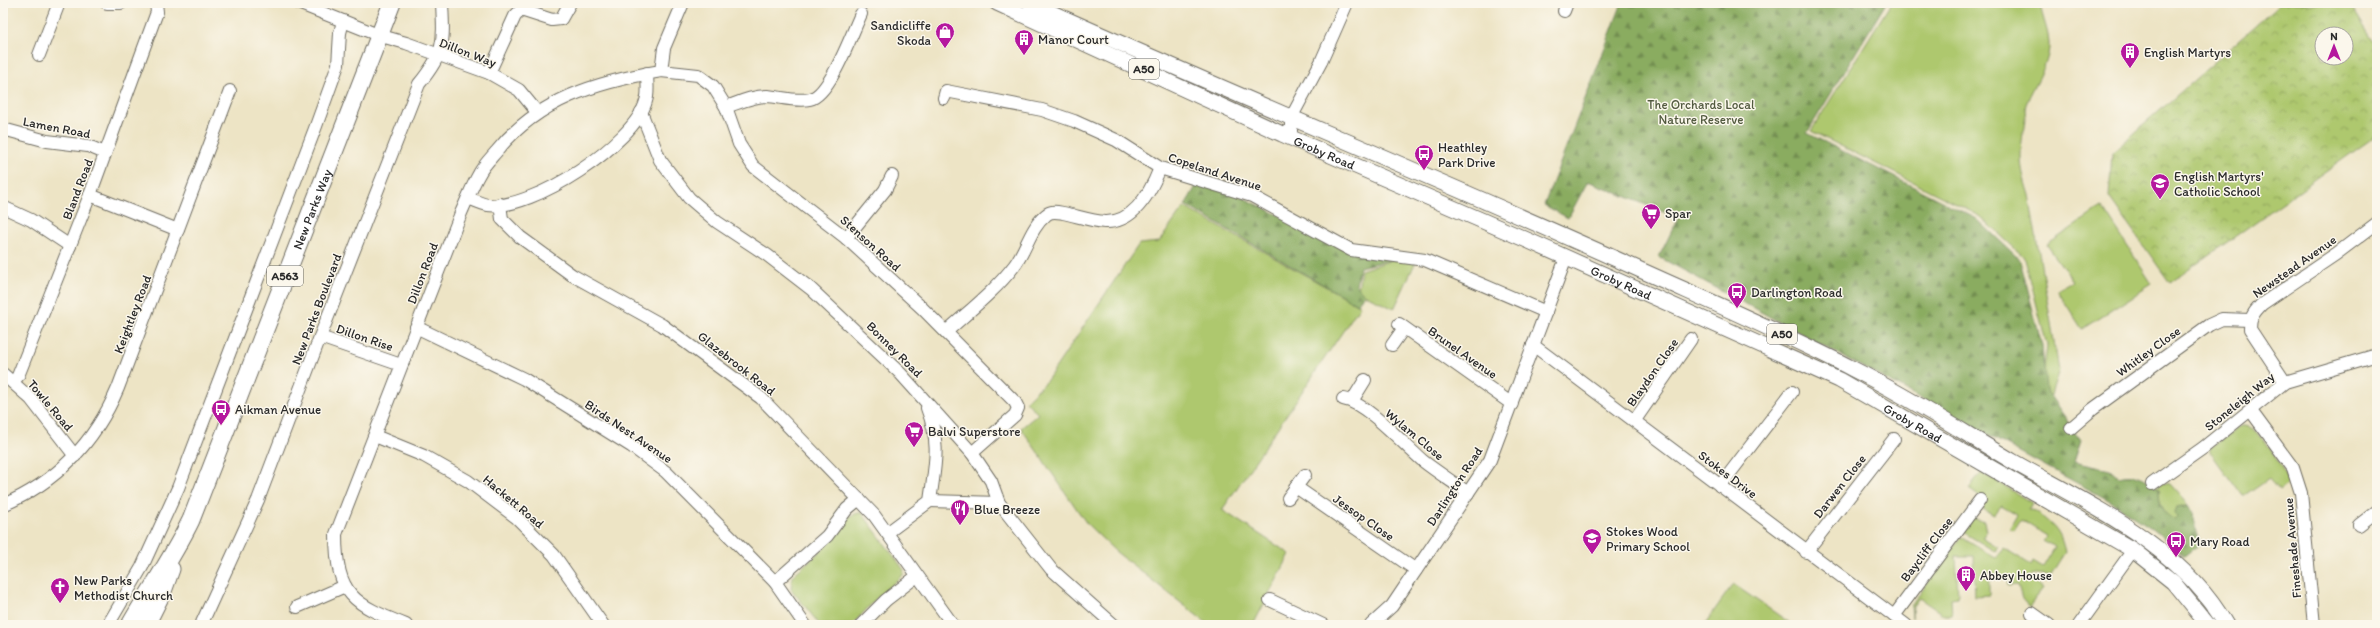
<svg xmlns="http://www.w3.org/2000/svg" width="2380" height="628" font-family="Itim,sans-serif">
	<style>
		.green { fill: #aec86e; stroke: #6c7a4c }
		.forest { fill: url(#forest-firs); stroke: #5a6c46 }
		.park { fill: url(#park-crowns); stroke: #6c7a4c; fill-rule: evenodd }
		.lines { fill: none; stroke-linecap: round; stroke-linejoin: round }
		.minor-casing { stroke: #6f6c61; stroke-width: 14 }
		.major-casing { stroke: #6f6c61; stroke-width: 17 }
		.highway-casing { stroke: #6f6c61; stroke-width: 19 }
		.minor { stroke: #fff; stroke-width: 12 }
		.major { stroke: #fff; stroke-width: 15 }
		.highway { stroke: #fff; stroke-width: 17 }
		.labels { text-anchor: middle; stroke-width: 3; stroke-linejoin: round; paint-order: stroke }
		.shield { fill: #fbf7ec; stroke: #696865; stroke-width: 1 }
		.shield-label { font-size: 12px; font-weight: bold; fill: #2b2b2b }
		.poi-label { font-size: 13px; fill: #2b2b2b; stroke: #fbf7ec; text-anchor: start }
		.street-label { font-size: 13px; fill: #2b2b2b; stroke: #fbf7ec }
		.park-label { font-size: 13px; fill: #525a3f; stroke: #fbf7ec }
	</style>
	<defs>
		<pattern id="forest-firs" width="22" height="20" patternUnits="userSpaceOnUse"><rect width="22" height="20" fill="#8aac61"/><path d="M5 1l3.5 6h-7zM16 11l3.5 6h-7z" fill="#718c50"/></pattern>
		<pattern id="park-crowns" width="20" height="18" patternUnits="userSpaceOnUse"><rect width="20" height="18" fill="#aec86e"/><path d="M2 6a3 3 0 1 1 6 0M12 15a3 3 0 1 1 6 0" fill="none" stroke="#8ea35b"/></pattern>
	</defs>
	<rect width="100%" height="100%" fill="#fbf7ec"/>
	<filter id="ink" filterUnits="userSpaceOnUse"><feTurbulence type="fractalNoise" baseFrequency=".025" numOctaves="2"/><feDisplacementMap in="SourceGraphic" scale="8" xChannelSelector="R" yChannelSelector="G"/><feConvolveMatrix kernelMatrix="1 2 1 2 8 2 1 2 1" color-interpolation-filters="sRGB"/></filter>
	<filter id="wash" filterUnits="userSpaceOnUse"><feTurbulence type="fractalNoise" baseFrequency=".012" numOctaves="4" result="noise"/><feDisplacementMap in="SourceGraphic" scale="16" xChannelSelector="R" yChannelSelector="G"/><feGaussianBlur stdDeviation="0.9" result="paint"/><feColorMatrix in="noise" values="0 0 0 0 0 0 0 0 0 0 0 0 0 0 0 0 0 1.4 0 .05"/><feComposite in="paint" operator="in"/></filter>
	<g filter="url(#wash)">
		<rect width="100%" height="100%" fill="#ede4c5"/>
		<g class="green">
			<path d="M1891 3H2040C2042 19 2050 32 2049 48 2048 66 2034 85 2027 102 2024 107 2026 114 2025 120 2020 153 2018 162 2029 195L2059 370 2033 452 2047 346 2025 258 1980 216 1811 131Z"/>
			<path d="M1184 207 1360 306 1222 510 1290 554 1253 625H1209L1115 551 1087 524 1021 428 1038 414 1026 401 1048 379 1139 244 1159 242Z"/>
			<path d="M2102 207 2152 284 2082 329 2057 290 2073 281 2047 245Z"/>
			<path d="M1401 257 1417 259 1394 309 1358 291 1361 270Z"/>
			<path d="M2241 426C2260 423 2283 468 2289 483L2279 491 2269 479 2243 497 2210 452V448Z"/>
			<path d="M1982 472 2032 503 2028 510C2038 510 2040 515 2046 520 2059 531 2061 536 2065 552L2050 576 2035 575 2027 577 2043 588 2029 607 2022 599 2018 585 2008 586 2007 578 1989 579V595L1975 596 1973 556H1956L1958 597 1951 598 1952 615H1944L1919 598 1913 606 1912 618 1911 606 1961 537 1997 559 2004 548 2031 565 2033 561 2043 567 2055 547 2044 540 2047 536 2021 520 2014 531 2009 529 2017 515 2001 506 1994 515 1983 509 1984 500 1969 489Z"/>
			<path d="M2160 483 2169 484 2188 505 2176 507 2177 517 2172 520C2161 510 2159 503 2159 489L2156 487Z"/>
			<path d="M858 513H862L904 570 903 575 876 599 852 625H820L791 589 792 576 824 548 848 517Z"/>
			<path d="M1973 518 1984 522 1986 531 1982 537 1998 547 1996 552 1963 532Z"/>
			<path d="M1733 584 1793 625H1704Z"/>
		</g>
		<g class="forest">
			<path d="M1622 3H1886L1807 133 1977 219 2020 260 2042 346 2046 390 2081 440 2074 461 2110 469 2119 477C2138 472 2144 477 2159 489 2159 503 2161 510 2172 520L2176 517 2174 512 2176 507 2188 505C2197 519 2194 530 2201 543L2184 556 2153 529 2112 502 1659 257 1678 218 1588 181 1568 218 1544 205Z"/>
			<path d="M1198 183 1219 186 1349 249 1401 257 1360 267 1356 285 1364 294 1357 304 1185 205Z"/>
		</g>
		<path class="park" d="M2281 3H2332L2353 9 2377 47V135L2170 283 2109 197 2112 153ZM2322 34H2346V58H2322Z"/>
	</g>
	<g filter="url(#ink)">
		<g class="lines">
			<defs>
				<g id="minor">
					<path d="M107 3H121"/>
					<path d="M298 3 378 35 406 43 489 73 519 90 537 112"/>
					<path d="M1564 11 1567 3"/>
					<path d="M39 55 59 3"/>
					<path d="M661 71 698 75 713 86 726 107 739 144 753 166 846 238 922 308 1015 402 1018 408 1015 415 972 453"/>
					<path d="M489 73 515 16 521 10 552 20 561 19 570 3"/>
					<path d="M944 98 946 91 1042 110 1074 121 1116 140 1160 168 1252 196 1351 250 1425 260 1546 312"/>
					<path d="M726 107C740 102 753 96 767 96 781 97 796 102 810 99 830 95 852 33 861 14"/>
					<path d="M641 112 660 160 689 198 717 222 767 255 811 289 900 373 972 453 991 481 999 503 1051 569 1114 625"/>
					<path d="M3 129 47 141 88 146 105 153"/>
					<path d="M1291 137V118L1321 62 1347 3"/>
					<path d="M90 195 178 230"/>
					<path d="M468 198C474 200 481 204 488 205 532 211 635 143 646 101 649 93 647 82 647 73"/>
					<path d="M500 204 502 219 520 237 572 275 662 325 761 398 874 515 953 625"/>
					<path d="M3 207 31 220 70 246"/>
					<path d="M846 238 885 190 892 176"/>
					<path d="M1399 324 1512 404"/>
					<path d="M416 327 524 379 631 446 666 472 775 582 805 625"/>
					<path d="M946 332C969 311 995 291 1014 266 1026 251 1030 228 1046 215 1051 210 1058 212 1063 213 1077 216 1092 221 1105 222 1134 223 1151 191 1160 168"/>
					<path d="M320 337 401 365"/>
					<path d="M1392 345 1404 328"/>
					<path d="M1533 345 1906 625"/>
					<path d="M3 374 31 399 75 456"/>
					<path d="M13 382 18 376 90 195 157 12 156 3"/>
					<path d="M2285 382 2250 329C2250 317 2254 312 2262 304L2336 254 2377 223"/>
					<path d="M1343 399C1367 403 1403 444 1423 461 1437 472 1453 482 1468 493"/>
					<path d="M1352 401 1365 380"/>
					<path d="M2251 411 2293 468 2301 493 2314 625"/>
					<path d="M1635 420 1691 339"/>
					<path d="M2071 428 2093 409 2209 325 2222 319 2250 320"/>
					<path d="M375 436 424 456 468 481 517 518 554 555 603 625"/>
					<path d="M2152 484 2203 448 2285 382 2377 355"/>
					<path d="M1720 486 1792 392"/>
					<path d="M1296 487 1416 570"/>
					<path d="M1288 498 1305 475"/>
					<path d="M930 501 999 503"/>
					<path d="M3 505C57 482 95 442 118 388L230 91"/>
					<path d="M2359 525 2377 511"/>
					<path d="M887 533 930 501C935 464 941 444 927 408"/>
					<path d="M1806 552 1894 439"/>
					<path d="M775 582 827 536 847 509 859 499"/>
					<path d="M1270 600 1323 625"/>
					<path d="M297 607 345 586"/>
					<path d="M2032 613 2049 625"/>
					<path d="M1894 616 1980 500"/>
					<path d="M108 625 142 567 178 488 316 126 338 65 340 33 343 21"/>
					<path d="M201 625 258 500 320 337 419 84C445 52 444 43 442 3"/>
					<path d="M406 625C354 604 336 596 336 534L461 213C467 200 472 186 479 174 483 166 490 159 496 152 538 99 597 82 661 71L664 48 683 3"/>
					<path d="M861 625 886 600 917 576"/>
					<path d="M1371 625 1392 606 1490 460 1566 258"/>
					<path d="M2079 625 2133 550"/>
				</g>
				<g id="major">
					<path id="s1" d="M997 3 1282 134 1527 240 1839 380 2133 550 2173 582 2208 625"/>
					<path d="M1030 3C1231 94 1435 177 1636 268 1709 301 1782 332 1853 369 1907 396 1960 430 2012 461 2089 505 2181 545 2226 625"/>
				</g>
				<g id="highway">
					<path id="s2" d="M130 625C150 590 173 557 191 520L392 3"/>
					<path d="M146 625 163 591 171 569"/>
				</g>
			</defs>
			<use href="#minor" class="minor-casing"/>
			<use href="#major" class="major-casing"/>
			<use href="#highway" class="highway-casing"/>
			<use href="#minor" class="minor"/>
			<use href="#major" class="major"/>
			<use href="#highway" class="highway"/>
		</g>
	</g>
	<defs>
		<symbol id="shop-pin" viewBox="-11 -11 22 30"><path d="M0 17L-7.5 6A9.5 9.5 0 1 1 7.5 6Z" fill="#b5179e" stroke="#fbf7ec"/><path d="M-5-2.5h2.3a2.7 3.5 0 0 1 5.4 0H5L5.5 6h-11ZM-1.5-2.5h3a1.5 2.3 0 0 0-3 0Z" fill="#fff"/></symbol>
		<symbol id="building-pin" viewBox="-11 -11 22 30"><path d="M0 17L-7.5 6A9.5 9.5 0 1 1 7.5 6Z" fill="#b5179e" stroke="#fbf7ec"/><path d="M-4-6H4V6H1V3H-1V6H-4ZM-2.5-4.3h1.7v1.8h-1.7ZM.8-4.3h1.7v1.8H.8ZM-2.5-1h1.7V.8h-1.7ZM.8-1h1.7V.8H.8Z" fill="#fff"/></symbol>
		<symbol id="bus-pin" viewBox="-11 -11 22 30"><path d="M0 17L-7.5 6A9.5 9.5 0 1 1 7.5 6Z" fill="#b5179e" stroke="#fbf7ec"/><path d="M-5-6H5V4H4V6H2V4H-2V6H-4V4H-5ZM-3.5-4V0h7V-4ZM-3.5 1.2v1.5H-2V1.2ZM2 1.2v1.5H3.5V1.2Z" fill="#fff"/></symbol>
		<symbol id="school-pin" viewBox="-11 -11 22 30"><path d="M0 17L-7.5 6A9.5 9.5 0 1 1 7.5 6Z" fill="#b5179e" stroke="#fbf7ec"/><path d="M0-5L7-2L0 1L-7-2ZM-4 1L0 2.5L4 1V4Q0 6-4 4Z" fill="#fff"/></symbol>
		<symbol id="supermarket-pin" viewBox="-11 -11 22 30"><path d="M0 17L-7.5 6A9.5 9.5 0 1 1 7.5 6Z" fill="#b5179e" stroke="#fbf7ec"/><path d="M-6-5.5h2.5l.6 2H6L4.5 2H-2.5L-4.4-4H-6ZM-1.5 3.2a1.3 1.3 0 1 0 .1 0ZM3 3.2a1.3 1.3 0 1 0 .1 0Z" fill="#fff"/></symbol>
		<symbol id="restaurant-pin" viewBox="-11 -11 22 30"><path d="M0 17L-7.5 6A9.5 9.5 0 1 1 7.5 6Z" fill="#b5179e" stroke="#fbf7ec"/><path d="M-5-6h1v4h1v-4h1v4h1v-4h1v5L-1.5 .5V6h-2V.5L-5-1ZM5-6V6H3V1.5H1.5Q1.5-4 5-6Z" fill="#fff"/></symbol>
		<symbol id="church-pin" viewBox="-11 -11 22 30"><path d="M0 17L-7.5 6A9.5 9.5 0 1 1 7.5 6Z" fill="#b5179e" stroke="#fbf7ec"/><path d="M-1.2-6h2.4v3.5h3.3v2.4h-3.3V6h-2.4V-.1h-3.3v-2.4h3.3Z" fill="#fff"/></symbol>
	</defs>
	<g fill-rule="evenodd">
		<use href="#shop-pin" x="934" y="21" width="22" height="30"/>
		<use href="#building-pin" x="1013" y="28" width="22" height="30"/>
		<use href="#building-pin" x="2119" y="41" width="22" height="30"/>
		<use href="#bus-pin" x="1413" y="143" width="22" height="30"/>
		<use href="#school-pin" x="2149" y="172" width="22" height="30"/>
		<use href="#supermarket-pin" x="1640" y="202" width="22" height="30"/>
		<use href="#bus-pin" x="1726" y="281" width="22" height="30"/>
		<use href="#bus-pin" x="210" y="398" width="22" height="30"/>
		<use href="#supermarket-pin" x="903" y="420" width="22" height="30"/>
		<use href="#restaurant-pin" x="949" y="498" width="22" height="30"/>
		<use href="#school-pin" x="1581" y="527" width="22" height="30"/>
		<use href="#bus-pin" x="2165" y="530" width="22" height="30"/>
		<use href="#building-pin" x="1955" y="564" width="22" height="30"/>
		<use href="#church-pin" x="49" y="576" width="22" height="30"/>
	</g>
	<g class="labels">
		<g class="shield">
			<rect x="1129" y="59" width="30" height="20" rx="3"/>
			<rect x="267" y="266" width="36" height="20" rx="3"/>
			<rect x="1767" y="324" width="30" height="20" rx="3"/>
		</g>
		<g class="shield-label">
			<text x="1144" y="73">A50</text>
			<text x="285" y="280">A563</text>
			<text x="1782" y="338">A50</text>
		</g>
		<g class="poi-label">
			<text x="931" y="30" text-anchor="end">Sandicliffe<tspan x="931" dy="15">Skoda</tspan></text>
			<text x="1038" y="44">Manor Court</text>
			<text x="2144" y="57">English Martyrs</text>
			<text x="1438" y="152">Heathley<tspan x="1438" dy="15">Park Drive</tspan></text>
			<text x="2174" y="181">English Martyrs'<tspan x="2174" dy="15">Catholic School</tspan></text>
			<text x="1665" y="218">Spar</text>
			<text x="1751" y="297">Darlington Road</text>
			<text x="235" y="414">Aikman Avenue</text>
			<text x="928" y="436">Balvi Superstore</text>
			<text x="974" y="514">Blue Breeze</text>
			<text x="1606" y="536">Stokes Wood<tspan x="1606" dy="15">Primary School</tspan></text>
			<text x="2190" y="546">Mary Road</text>
			<text x="1980" y="580">Abbey House</text>
			<text x="74" y="585">New Parks<tspan x="74" dy="15">Methodist Church</tspan></text>
		</g>
		<g class="street-label">
			<text transform="translate(468 52) rotate(21)" y="5">Dillon Way</text>
			<text transform="translate(57 127) rotate(11)" y="5">Lamen Road</text>
			<text dy="5" stroke="none"><textPath href="#s1" startOffset="360">Groby Road</textPath></text>
			<text transform="translate(1215 171) rotate(18)" y="5">Copeland Avenue</text>
			<text transform="translate(77 189) rotate(-69)" y="5">Bland Road</text>
			<text dy="5" stroke="none"><textPath href="#s2" startOffset="455">New Parks Way</textPath></text>
			<text transform="translate(871 243) rotate(42)" y="5">Stenson Road</text>
			<text transform="translate(2294 266) rotate(-35)" y="5">Newstead Avenue</text>
			<text transform="translate(422 273) rotate(-69)" y="5">Dillon Road</text>
			<text dy="5" stroke="none"><textPath href="#s1" startOffset="684">Groby Road</textPath></text>
			<text transform="translate(316 309) rotate(-69)" y="5">New Parks Boulevard</text>
			<text transform="translate(132 314) rotate(-69)" y="5">Keightley Road</text>
			<text transform="translate(365 337) rotate(19)" y="5">Dillon Rise</text>
			<text transform="translate(895 349) rotate(45)" y="5">Bonney Road</text>
			<text transform="translate(2148 351) rotate(-36)" y="5">Whitley Close</text>
			<text transform="translate(1463 352) rotate(35)" y="5">Brunel Avenue</text>
			<text transform="translate(737 363) rotate(38)" y="5">Glazebrook Road</text>
			<text transform="translate(1652 372) rotate(-55)" y="5">Blaydon Close</text>
			<text transform="translate(2239 401) rotate(-39)" y="5">Stoneleigh Way</text>
			<text transform="translate(51 405) rotate(50)" y="5">Towle Road</text>
			<text dy="5" stroke="none"><textPath href="#s1" startOffset="1008">Groby Road</textPath></text>
			<text transform="translate(629 431) rotate(34)" y="5">Birds Nest Avenue</text>
			<text transform="translate(1415 434) rotate(40)" y="5">Wylam Close</text>
			<text transform="translate(1728 474) rotate(37)" y="5">Stokes Drive</text>
			<text transform="translate(1454 486) rotate(-57)" y="5">Darlington Road</text>
			<text transform="translate(1839 486) rotate(-52)" y="5">Darwen Close</text>
			<text transform="translate(514 501) rotate(40)" y="5">Hackett Road</text>
			<text transform="translate(1364 517) rotate(35)" y="5">Jessop Close</text>
			<text transform="translate(2292 548) rotate(-95)" y="5">Fineshade Avenue</text>
			<text transform="translate(1926 549) rotate(-53)" y="5">Baycliff Close</text>
		</g>
		<g class="park-label">
			<text x="1701" y="109">The Orchards Local<tspan x="1701" dy="15">Nature Reserve</tspan></text>
		</g>
	</g>
	<rect width="2380" height="628" fill="none" stroke="#fbf7ec" stroke-width="16"/>
	<g transform="translate(2334 46)"><circle r="19" fill="#fbf7ec" stroke="#a8a59f"/>
	<path d="M0-3L7 15L0 10L-7 15Z" fill="#b5179e"/>
	<text y="-6" font-size="11" font-weight="bold" text-anchor="middle" fill="#2b2b2b">N</text>
	</g>
</svg>
